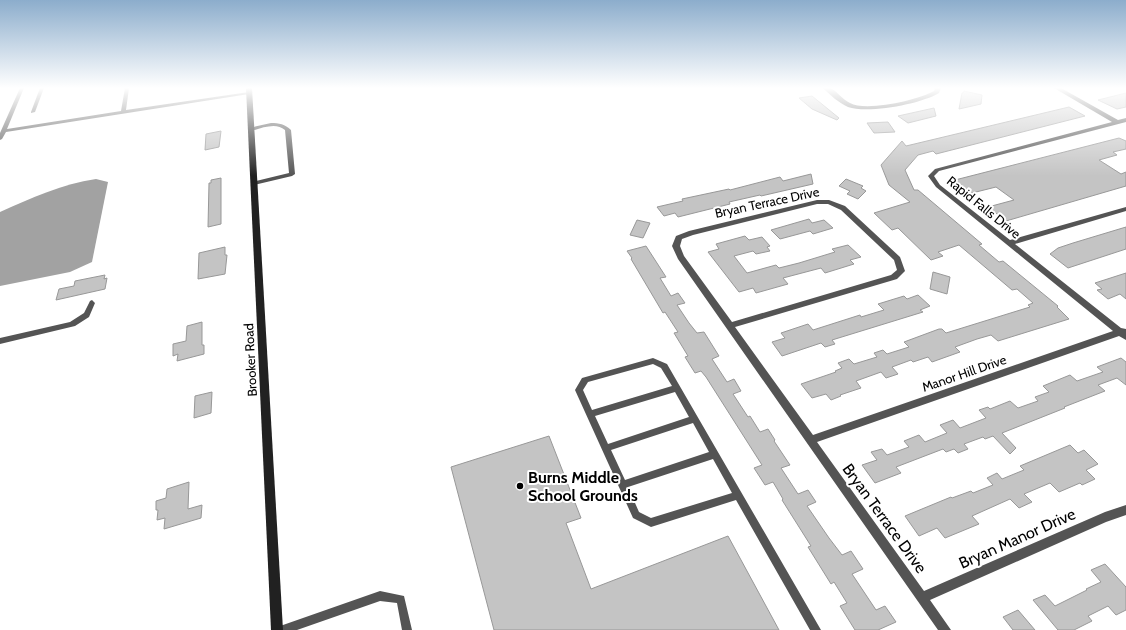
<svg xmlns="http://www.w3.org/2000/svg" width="1126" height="630" font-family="Cabin,sans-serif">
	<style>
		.water { fill: #a2a2a2 }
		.building { fill: #c4c4c4; stroke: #989898 }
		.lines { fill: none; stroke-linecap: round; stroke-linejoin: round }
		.lane { fill: #545454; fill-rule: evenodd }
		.street { fill: #545454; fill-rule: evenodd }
		.secondary { fill: #212121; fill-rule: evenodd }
		.poi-dot { fill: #000; stroke: #fff; stroke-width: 1.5 }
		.labels { text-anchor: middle; stroke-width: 4; stroke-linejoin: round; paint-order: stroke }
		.street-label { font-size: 13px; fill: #000; stroke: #fff }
		.near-poi-label { font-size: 16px; font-weight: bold; fill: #000; stroke: #fff; text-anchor: start }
		.near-street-label { font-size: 16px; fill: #000; stroke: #fff }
	</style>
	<rect width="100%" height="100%" fill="#fff"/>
	<path class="water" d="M96 179 108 182 92 262 70 272 0 286V212C31 198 62 184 96 179Z"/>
	<g class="building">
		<path d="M964 91 982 95 981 104 959 109 962 93H963Z"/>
		<path d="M1126 93V107L1117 109 1098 100Z"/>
		<path d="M812 96 839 118 837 120 812 109 799 98Z"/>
		<path d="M1069 107 1085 116 936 154 933 151 918 155 905 170 914 190H918L982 244 979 245 999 262 1003 261 1058 306 1057 307 1069 319 998 341 991 335 977 339 955 347 960 352 932 362 928 357 913 362 911 360 892 367 898 374 886 378 881 372 856 381 861 388 840 395 841 396 831 400 826 394 812 398 801 384 836 372 835 371 842 368 838 363 849 359 854 364 877 357 874 353 883 350 887 354 909 347 904 342 939 329H942L946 333 1030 307 1028 305 1033 303 1017 289 1012 290 959 245 938 252 943 256 931 260 898 228 892 230 874 213 910 202 889 185 881 165 902 141 906 146Z"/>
		<path d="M934 108 936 116 908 123 898 116Z"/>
		<path d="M888 122 895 132 874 133 867 123Z"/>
		<path d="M221 131 219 147 205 150 206 134Z"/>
		<path d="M1119 138 1126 141V149L1113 152 1117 155 1099 160 1121 174 1126 172V186L1006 221 988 207 1014 200 996 187 972 193 955 180Z"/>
		<path d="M811 174 813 184 761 196 760 195 729 202 730 204 678 217 675 213 664 216 657 207 683 201 682 199 729 189 730 190 780 177 783 181Z"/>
		<path d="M221 178V224L208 227 209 183H211V180Z"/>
		<path d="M846 179 863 186 861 188 866 191 858 199 847 194 850 191 839 186Z"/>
		<path d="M809 219 812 223 824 220 833 228 813 234 810 231 780 239 771 230Z"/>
		<path d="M637 220 650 223 643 238 630 235Z"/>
		<path d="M1126 227V249L1068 268 1050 254 1058 248 1073 243Z"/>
		<path d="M745 236 749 240 762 237 770 246 767 247 770 251 756 254 753 251 734 256 747 273 776 265 779 268 799 263 835 252 832 249 848 245 861 257 850 260 854 264 825 273 821 268 783 278 788 284 756 293 753 288 739 292 708 252 719 249 716 244Z"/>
		<path d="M646 246 666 277 660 278 671 296 678 293 685 303 677 305 689 323 697 333 704 332 719 356 712 359 727 382 734 379 741 391 733 394 748 417 750 416 760 432 768 429 775 440 774 441 790 465 781 468 798 494 808 490 816 502 807 506 829 538 842 555 851 551 863 569 852 574 876 610 885 606 896 622 878 630H855L840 606 847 603 834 582 831 584 808 547 811 546 782 500 783 499 773 482 765 485 754 468 762 465 706 377 701 371 695 373 685 357 688 356 674 333 678 332 665 312 663 313 631 259 632 258 627 251Z"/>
		<path d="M225 247V255H227L225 274 198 279 199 253Z"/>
		<path d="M933 272 950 277 947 294 930 289Z"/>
		<path d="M1126 273V299L1120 294 1108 299 1097 290 1102 289 1095 283Z"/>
		<path d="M105 275 104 279 107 278 105 289 56 300 59 289 74 286 75 281Z"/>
		<path d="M918 295 930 306 920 310 923 312 832 340 835 344 825 347 821 343 782 356 772 342 785 338 781 333 808 324 813 330 860 315 861 317 884 310 878 304 904 296 907 299Z"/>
		<path d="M202 322V345H204V354L177 361 178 354 173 356V344L186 341 187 326Z"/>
		<path d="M1121 358 1126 362V385L1117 378 1098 385 1105 391 1064 407 1065 408 1002 433 1016 448 1010 454 993 436 985 439 983 437 964 444 968 449 958 453 954 449 946 452 943 449 896 467 901 473 875 483 862 465 877 460 871 452 882 449 887 455 909 447 904 441 919 435 925 442 947 433 940 425 953 420 960 428 986 418 979 410 988 407 990 409 1010 401 1018 408 1038 401 1035 397 1049 392 1043 386 1070 375 1077 381 1103 372 1097 367Z"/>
		<path d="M212 392 211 413 194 418 195 396Z"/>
		<path d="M549 436 581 518 566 523 591 589 728 536 779 630H494L451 467Z"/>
		<path d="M1070 445 1078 453 1084 450 1098 464 1086 470 1095 479 1082 485 1080 483 1059 492 1050 483 1024 494 1032 502 1019 508 1010 499 972 516 979 524 945 538 937 528 919 536 905 516 951 497 952 498 971 491 973 493 993 485 987 478 997 473 1002 479 1024 470 1020 466Z"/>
		<path d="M189 482 188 509 202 505 201 518 164 529 165 518 157 520 158 510H156V501L166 498 167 489Z"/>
		<path d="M1105 564 1126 587V610L1116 615 1108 606 1088 616 1092 621 1074 630H1058L1033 600 1045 595 1055 606 1087 590 1086 589 1101 582 1091 570Z"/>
		<path d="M1018 610 1035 630H1013L1003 617Z"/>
	</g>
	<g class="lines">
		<g class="lane">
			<path d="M20 88H24L7 129 121 111 125 88H129L126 110 249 92 251 93 249 94 6 132 2 139 0 140V133Z"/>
			<path d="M40 88H44L35 112 31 113V112Z"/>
			<path d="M271 123C279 123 285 124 291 130L295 174 292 176 254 185 252 184V182L289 173 285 130C276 122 262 128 251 131L248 129 249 128Z"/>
			<path d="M92 300 95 303 89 317 75 326 0 344V338L70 322 84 313 90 301Z"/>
			<path d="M653 358 667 364 821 630H810L736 500 651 527 633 518 575 390 582 378ZM653 364 661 368 672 386 592 410 583 390 588 382ZM675 392 689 417 608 444 595 416ZM693 423 709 452 625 480 611 450ZM713 459 732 493 651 518 639 512 628 487Z"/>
			<path d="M380 591 404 596 412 630H402L397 603 380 601 297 630H278L279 626 283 625Z"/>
		</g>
		<g class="street">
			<path d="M823 88C826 88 828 88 830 88 836 90 843 100 850 103 866 112 918 100 934 91L935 88H941L939 93C921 104 868 114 848 107 839 103 830 95 823 88Z"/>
			<path d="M1054 88H1061L1118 120 1126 118V122L939 171 934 176 940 185 1010 240 1126 207V211L1015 244 1121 328 1126 329V340L1119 336 817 442 924 591 1105 512 1126 505V515L1106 522 930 600 951 630H938L678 259 672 246 676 236 689 231 817 200H829L845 206 900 257 905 271 897 279 735 327 813 435 1113 331 936 187 928 176 935 169 1112 122ZM817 204H828L841 210 894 260 897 270 891 275 732 322 684 256 680 246 682 239 693 235Z"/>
		</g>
		<path class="secondary" d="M246 88H252L283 630H271Z"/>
	</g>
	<linearGradient id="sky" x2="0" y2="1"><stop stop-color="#8cadcc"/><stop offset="0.5" stop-color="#fff"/><stop offset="1" stop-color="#fff" stop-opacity="0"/></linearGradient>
	<rect width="1126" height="176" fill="url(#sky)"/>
	<circle class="poi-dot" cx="520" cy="486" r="4"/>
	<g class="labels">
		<g class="street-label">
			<text transform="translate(767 202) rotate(-12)" y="5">Bryan Terrace Drive</text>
			<text transform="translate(984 207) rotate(39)" y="5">Rapid Falls Drive</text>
			<text transform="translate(250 360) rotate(-93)" y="5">Brooker Road</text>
			<text transform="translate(964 373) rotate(-19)" y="5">Manor Hill Drive</text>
		</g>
		<g class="near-poi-label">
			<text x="528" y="483">Burns Middle<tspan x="528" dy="18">School Grounds</tspan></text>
		</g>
		<g class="near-street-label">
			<text transform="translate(885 518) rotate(54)" y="6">Bryan Terrace Drive</text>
			<text transform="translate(1017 538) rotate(-24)" y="6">Bryan Manor Drive</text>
		</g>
	</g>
</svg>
